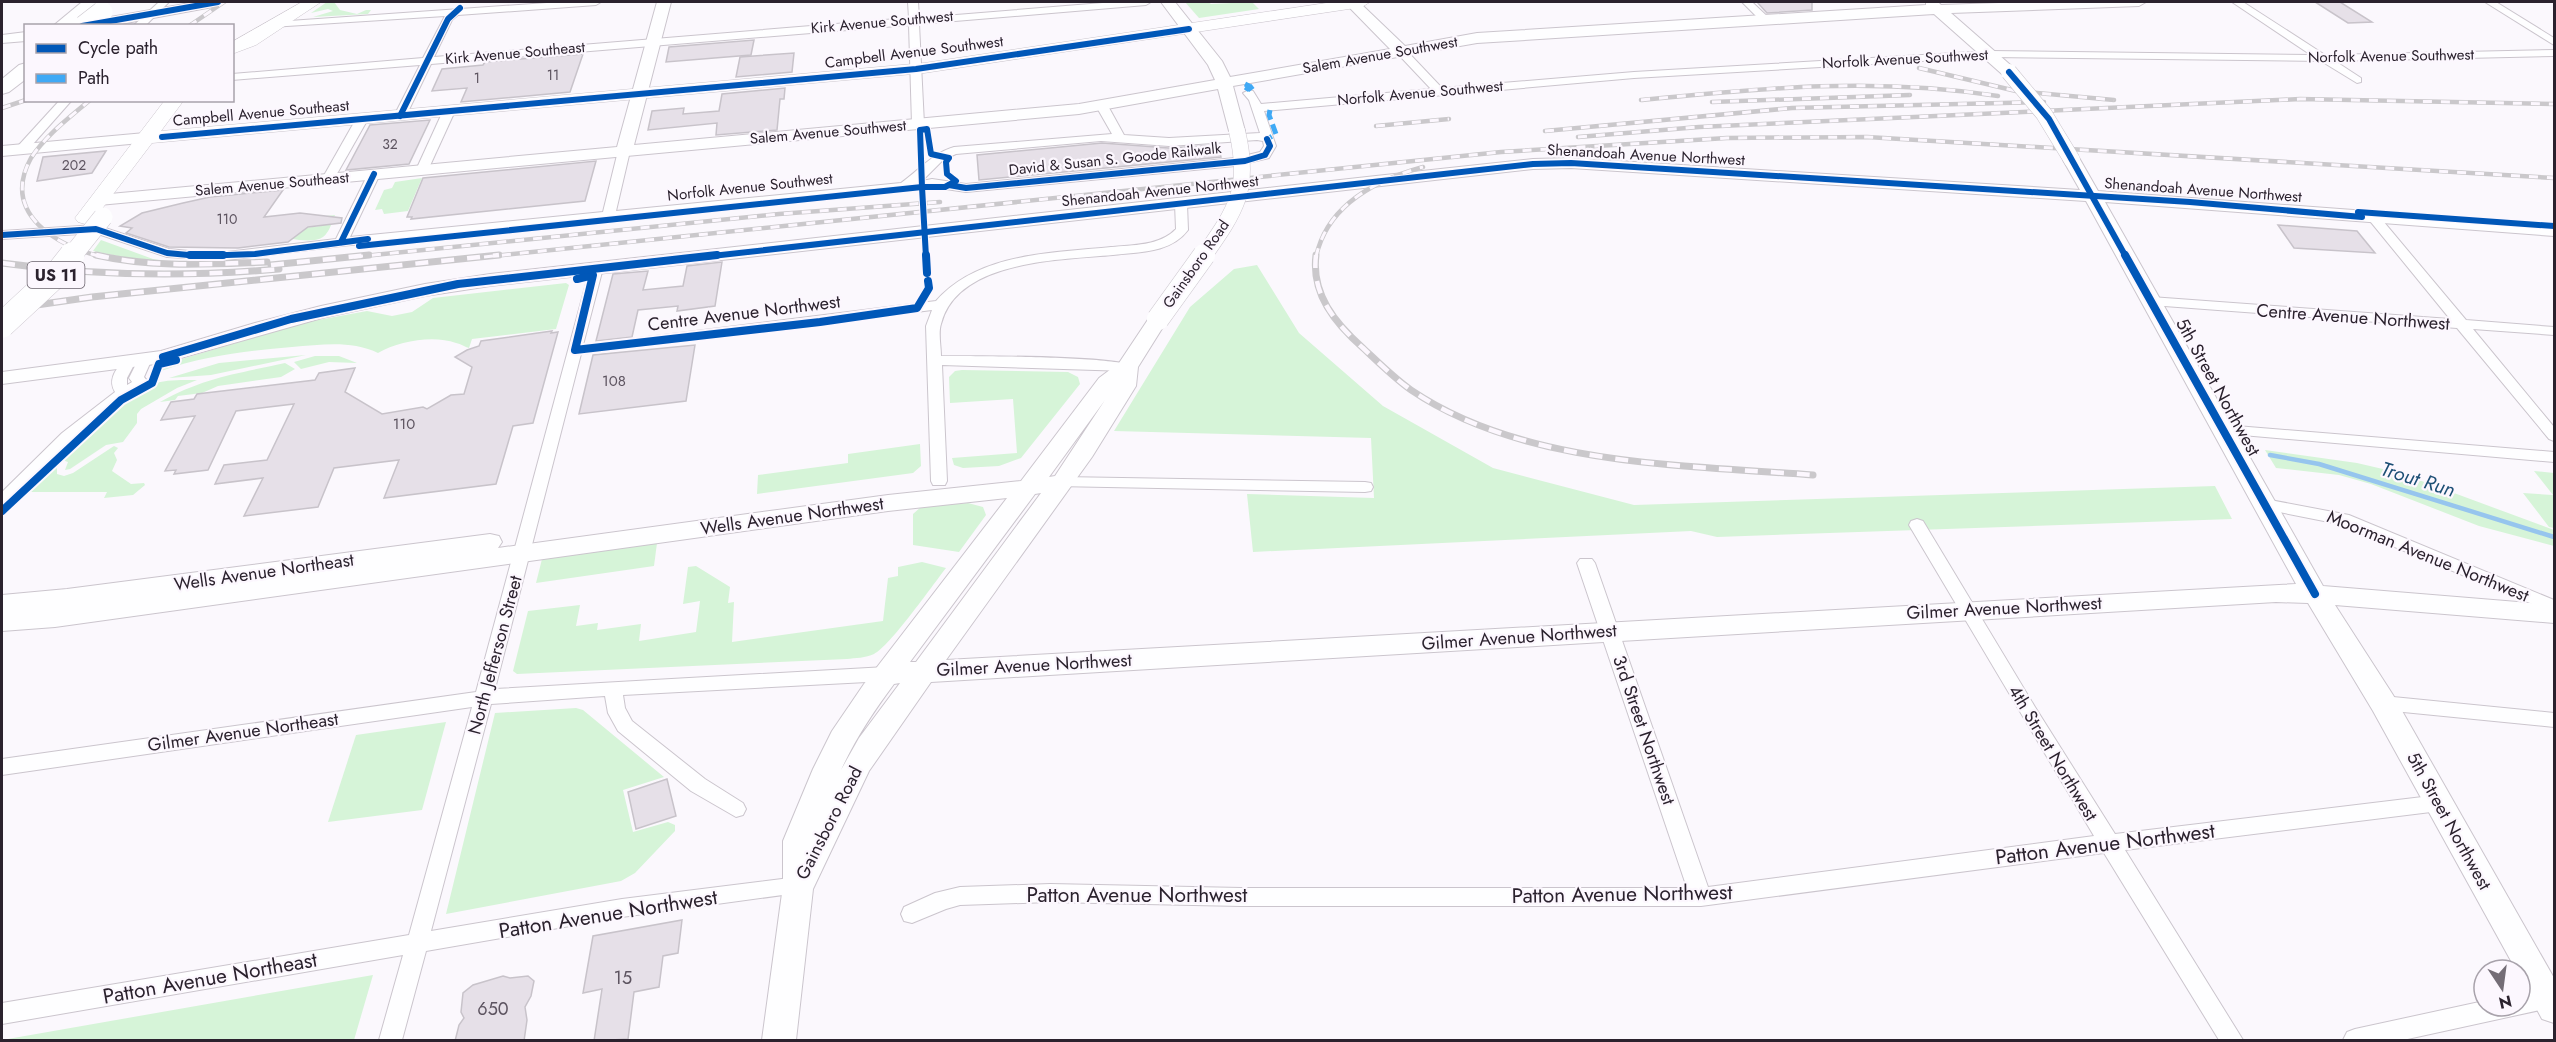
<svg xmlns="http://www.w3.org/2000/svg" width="2556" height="1042" font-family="Jost,sans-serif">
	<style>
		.green { fill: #d6f4d8 }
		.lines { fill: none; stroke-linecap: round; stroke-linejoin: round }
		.stream { stroke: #96c5ee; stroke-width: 4.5 }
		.building { fill: #e6e0e8; stroke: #c8c3ca; stroke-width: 1.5 }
		.street-casing { stroke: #cbc5cd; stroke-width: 2 }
		.secondary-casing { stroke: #cbc5cd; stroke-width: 2 }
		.primary-casing { stroke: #cbc5cd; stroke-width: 1 }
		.highway-casing { stroke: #cbc5cd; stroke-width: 2 }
		.street { fill: #fefeff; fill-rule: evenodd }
		.secondary { fill: #fefeff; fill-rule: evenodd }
		.primary { fill: #fefeff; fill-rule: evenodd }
		.highway { fill: #fefeff; fill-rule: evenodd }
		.rail-far1-casing { stroke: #cac8cb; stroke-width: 4.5 }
		.rail-casing { stroke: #cac8cb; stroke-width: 7 }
		.rail-far1 { stroke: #fcf7fe; stroke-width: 3; stroke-dasharray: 9; stroke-linecap: butt }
		.rail { stroke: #fcf7fe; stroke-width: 4.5; stroke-dasharray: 13; stroke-linecap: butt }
		.secondary-bridge-far1-casing { stroke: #cbc5cd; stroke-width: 17; stroke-linecap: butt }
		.secondary-bridge-casing { stroke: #cbc5cd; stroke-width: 23; stroke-linecap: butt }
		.primary-bridge-far1-casing { stroke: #cbc5cd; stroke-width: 20; stroke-linecap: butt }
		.primary-bridge-casing { stroke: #cbc5cd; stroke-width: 26; stroke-linecap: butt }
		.highway-bridge-casing { stroke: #cbc5cd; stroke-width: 22; stroke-linecap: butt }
		.secondary-bridge-far1 { stroke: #fefeff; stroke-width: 16 }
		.secondary-bridge { stroke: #fefeff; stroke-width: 22 }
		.primary-bridge-far1 { stroke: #fefeff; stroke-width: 19 }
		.primary-bridge { stroke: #fefeff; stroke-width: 25 }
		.highway-bridge { stroke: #fefeff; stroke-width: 21 }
		.quiet { stroke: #3fa9f5; stroke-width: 5; stroke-dasharray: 10 5; stroke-linecap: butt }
		.cycleway-far1-casing { stroke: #fcf7fe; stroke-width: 8 }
		.cycleway-casing { stroke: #fcf7fe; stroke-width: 12 }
		.cycleway-far1 { stroke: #0057b8; stroke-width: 6 }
		.cycleway { stroke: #0057b8; stroke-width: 8 }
		.labels { text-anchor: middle; stroke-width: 4.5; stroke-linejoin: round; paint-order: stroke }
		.far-number-label { font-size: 14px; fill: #5d5460 }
		.far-street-label { font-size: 15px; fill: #2b222e; stroke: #fcf7fe }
		.number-label { font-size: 15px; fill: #5d5460 }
		.shield { fill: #fcf7fe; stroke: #6a626c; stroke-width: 1.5 }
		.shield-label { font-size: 16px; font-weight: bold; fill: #2b222e }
		.street-label { font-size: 18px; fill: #2b222e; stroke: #fcf7fe }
		.near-number-label { font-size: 18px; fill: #5d5460 }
		.water-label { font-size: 20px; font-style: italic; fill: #1c4f75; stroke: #fcf7fe }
		.near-street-label { font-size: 21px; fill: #2b222e; stroke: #fcf7fe }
	</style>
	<rect width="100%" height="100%" fill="#fbf8fd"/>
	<g class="green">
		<path d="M327 2H334L340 10 357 14 366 10H371L368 14 313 17 333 11 328 9 311 13Z"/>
		<path d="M1185 2H1208L1211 4 1252 2 1259 9 1199 18Z"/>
		<path d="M422 178 408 211 384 214 382 209 375 210 384 190 392 188 395 182Z"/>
		<path d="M335 215C332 222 329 233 323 237 311 245 287 237 273 236L280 231 321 226 326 216Z"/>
		<path d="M101 240 153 259 165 261 133 259 93 251Z"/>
		<path d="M1257 265 1299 333 1383 406 1493 468 1634 505 2215 486 2232 519 1717 537 1691 531 1253 552 1247 494 1374 498 1371 438 1114 431 1190 307 1234 269Z"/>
		<path d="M566 283 569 285 556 329 472 339 469 348C465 347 461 344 456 343 433 335 399 341 378 353 350 340 322 345 292 347 246 351 204 356 161 371L165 364 307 322 367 311 392 316 412 312 433 298Z"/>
		<path d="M306 355 211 375 169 378 219 363Z"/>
		<path d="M315 356H339L357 363 329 362 301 369 294 362Z"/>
		<path d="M285 363 295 369 281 377 218 386 202 393 178 396 175 400 160 402C205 377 236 374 285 363Z"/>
		<path d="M962 370 1068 372 1078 377 1080 384 1021 458 999 466 963 468 954 465 952 458 1017 453 1013 399 950 403 949 377 955 371Z"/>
		<path d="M197 380 177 388 141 409 137 414V423L123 442 106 445 70 469 65 470 68 462 62 460C89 434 115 399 151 385 165 379 182 380 197 380Z"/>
		<path d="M920 444 921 466 913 473 757 494 758 475 848 463V454Z"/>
		<path d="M114 446 118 448 114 453 117 460 112 471 131 484 144 483 145 485 133 495 104 498 107 492H29L21 500 17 499 57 464V474L64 476 73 473Z"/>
		<path d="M2265 450 2357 463 2400 473 2554 530V546L2479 526 2371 484 2339 475 2276 468Z"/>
		<path d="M2534 471 2554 473V528L2549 527 2523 493 2553 495Z"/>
		<path d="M968 503 983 507 986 515 959 552 913 545V514L921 507Z"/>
		<path d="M657 543 654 566 536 583 542 559Z"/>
		<path d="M922 562 946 568C932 586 890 646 874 654 866 658 855 658 847 659L517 674 513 671 528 611 580 605 576 626 598 623 597 630 641 624 639 641 696 632 700 601 683 604 688 567 696 566 730 587 728 603 734 602 732 642 883 621 888 578 898 576V567Z"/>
		<path d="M576 708 583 710 664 777 623 790 633 832 668 822 675 825V831L635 873 621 881 446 914 495 713Z"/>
		<path d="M446 722 422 810 328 822 356 735Z"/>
		<path d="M373 975 354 1040H2Z"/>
	</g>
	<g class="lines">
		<path class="stream" d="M2270 455 2319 464 2554 537"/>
	</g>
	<g class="building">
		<path d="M1757 2H1812V10L1767 13Z"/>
		<path d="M2315 2H2340L2372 22 2348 23Z"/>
		<path d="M754 40 751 55 666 62 669 47Z"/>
		<path d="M794 53 792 72 736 77 740 57Z"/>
		<path d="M583 54 570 92 461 102 467 88 432 91 442 69 483 65 485 62Z"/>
		<path d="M785 88 784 99H780L777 130 716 135 717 123 648 130 652 111 684 108 683 114 719 111 722 94Z"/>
		<path d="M430 120 409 164 346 170 370 125Z"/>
		<path d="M1102 143 1169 148 1218 145 1221 157 979 180 977 155Z"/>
		<path d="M106 151 92 173 37 181 43 157Z"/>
		<path d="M596 161 585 201 411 219 412 217H407L423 178Z"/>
		<path d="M283 190 264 217 300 213 342 218 341 223 308 227 288 242 238 248 169 247 126 233 132 228 120 226 142 213 183 203 210 197Z"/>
		<path d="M2278 225 2357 231 2375 253 2294 248Z"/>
		<path d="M722 262 715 306 677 311 678 306 638 310 632 337 596 341 613 274 648 271 643 290 683 286 687 266Z"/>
		<path d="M552 331 551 333 558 332 533 423 513 426 496 484 384 498 399 460 334 468 318 507 244 516 263 478 215 484 224 465 267 460 294 404 236 411 208 470 174 474 176 470 165 471 195 416 161 420 171 402 194 399 197 394 315 380 319 373 355 368 345 392 382 414 423 407 427 409 451 395 464 394 472 367 455 357 467 350 479 346 481 341Z"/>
		<path d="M695 345 686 401 579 414 593 355Z"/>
		<path d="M667 779 676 816 636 829 628 792Z"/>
		<path d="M682 920 678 953 663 956 659 987 634 992 628 1039 594 1041 602 989 583 993 593 936Z"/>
		<path d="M503 976 510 978 528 976 534 981 531 996 525 1007 527 1020 524 1041H455L459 1025 464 1018 461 1012 463 993 473 985Z"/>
	</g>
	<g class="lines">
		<defs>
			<g id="street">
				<path d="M159 2H169L145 26H133Z"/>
				<path d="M561 2H601L596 5 458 15 452 20 434 57 909 18 908 2H918L919 18 1115 2H1151L1146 5 919 24 924 124 918 127 912 124 909 25 431 64 406 116 400 119 394 116 420 65 232 80V74L423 58 445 16 271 27 270 25 275 22Z"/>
				<path d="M1742 2H1752L1771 20 1762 22Z"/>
				<path d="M2232 2H2243L2325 55 2554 50V56L2335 61 2361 78V82L2357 83 2321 61 1990 57 1634 78 1264 111 1276 146 1269 158 1235 166 966 192 932 187 341 246 227 260 167 257 95 233 2 239V231L96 225 169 249 199 252H227L336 239 368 174 374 170 380 174 350 237 603 212 618 151 624 147 630 151 616 211 901 183C918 171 933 153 954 147L1112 134 1096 106 1102 103 1108 106 1124 135 1169 138 1260 133 1249 100 1243 93 1249 90 1253 91 1261 104 1431 89 1397 53 1396 51 1401 48 1405 49 1442 88 1634 72 1990 51 2311 55ZM1257 140 1263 141 1264 146 1260 152 1235 158 966 184 932 179 922 181 943 160 956 154 1101 141 1169 146Z"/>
				<path d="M2485 2H2496L2554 38V45Z"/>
				<path d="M60 100H72L26 152H18V146Z"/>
				<path d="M449 108 455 111 428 170 422 174 418 173 416 170 443 111Z"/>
				<path d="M362 116 368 119 334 179 332 182H324L322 179 356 119Z"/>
				<path d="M1181 200 1187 204 1188 230C1171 253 1139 252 1113 255 1060 260 957 260 941 324 938 333 941 346 941 356 967 356 1124 356 1134 367L1127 371 942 365 947 481 945 485H933L931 481 926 326 932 310 581 354 495 689 886 667 893 669 895 674 893 679 886 681 623 695 625 708 632 721 705 779 743 803 746 809 743 815 736 817 691 791 618 731 608 713 605 696 491 704 431 931 622 899 798 877 805 880 809 886 805 892 622 917 426 951 402 1040H379L403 955 2 1024V1003L409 935 472 707 2 775V759L476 692 591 265H601L603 268 583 345 936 301C978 253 1051 253 1111 247 1132 245 1160 246 1176 229L1175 204Z"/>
				<path d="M2374 214 2378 215 2466 320 2554 327V335L2473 329 2554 427V441L2549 439 2457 328 2151 305 2144 301 2151 297 2450 319 2370 221 2368 218 2370 215Z"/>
				<path d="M144 357 151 361 144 377 149 383 91 425 8 505 2 506V492L62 433 115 392C108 380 115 371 123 360L128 359 135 363 127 378V385L132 382 129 378 139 358Z"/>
				<path d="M2224 425 2554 452V462L2219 433 2216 430 2219 427Z"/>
				<path d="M1062 477 1365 482 1371 483 1373 487 1371 491 1365 492 1056 486 1054 482 1056 478Z"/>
				<path d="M2265 499 2349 515 2554 600V613L2339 524 2259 508 2257 504 2259 500Z"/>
				<path d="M1917 519 1923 521 2035 707 2115 834 2439 795 2446 797 2449 803 2446 809 2439 811 2125 850 2243 1040H2219L2104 853 1701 906H1241L1050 902 960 905 946 909 912 923 904 921 901 914 904 907 935 893 960 887 1050 884 1241 888H1687L1577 563 1580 559H1592L1595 563 1708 887 2094 836 1909 525 1911 521Z"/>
				<path d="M2383 696 2554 713V727L2383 710 2376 708 2374 703 2376 698Z"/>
				<path d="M2554 987V1007L2403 1040H2343L2347 1032 2355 1029 2484 1001V1006H2520V993Z"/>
			</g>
			<g id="secondary">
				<path d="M196 2H225L218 6 110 26H75L82 22Z"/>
				<path d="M657 2H671L634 145 1079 104 1215 80 1208 65 1161 2H1175L1222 61 1230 77 1390 49 1344 2H1359L1405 46 1477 33 1926 5V2H1938L1941 5 2028 2H2146L2139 6 1951 13 2015 69 2017 72 2015 75H2003L1934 14 1477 43 1233 86 1245 131 1237 136 1229 131 1218 89 1079 114 99 205 93 204 90 200 93 196 99 195 617 147Z"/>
				<path d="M26 32V41L2 43V35Z"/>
				<path d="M145 133 151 134 154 138 151 142 2 156V146Z"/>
				<path d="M2072 155 2078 156 2098 191 2554 225V236L2105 202 2323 586 2554 605V623L2335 605 2393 695 2554 978V1023L2542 1019 2520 978V970H2516L2373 711 2308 603 2276 602 931 682 869 771 813 889 796 1040H762L783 886V841L813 769 832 731 864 684 1007 498 888 511 55 627 2 631V595L67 589 490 534 499 536 502 542 498 548 888 495 1021 481 1099 378 1119 363 1151 315H1165L1168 319 1138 367 1136 386 1092 457 946 660 2296 584 2086 201 1571 168 1533 169 490 286 425 296 322 318 163 363 2 384V372L161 351 255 323 321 306 425 284 490 274 1385 175 1533 159 1571 158 2080 190 2063 160 2066 156ZM1105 400 1055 476 1049 477ZM1041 493 916 662H910L1035 494ZM900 683 859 738 841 770C855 739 874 711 894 684Z"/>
			</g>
			<g id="primary">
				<path d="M302 2H321L256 45 232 54V42Z"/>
				<path d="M1333 2H1370L1362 7 924 73 152 143 92 222 85 224 78 222 75 218 165 100H184L161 131 924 63Z"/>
			</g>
			<g id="highway">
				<path d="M82 2H102L74 26H53Z"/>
				<path d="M26 63V79L9 92 2 94V79L19 65Z"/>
			</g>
		</defs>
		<use href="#street" class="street-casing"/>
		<use href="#secondary" class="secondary-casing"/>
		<use href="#primary" class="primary-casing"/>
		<use href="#highway" class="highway-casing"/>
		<use href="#street" class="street"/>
		<use href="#secondary" class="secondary"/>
		<use href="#primary" class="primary"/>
		<use href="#highway" class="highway"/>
		<defs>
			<g id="rail-far1">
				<path d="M189 26 224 2"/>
				<path d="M1919 68 2016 91 2114 100"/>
				<path d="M90 100C69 118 46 135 31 158 0 214 58 247 103 257"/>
				<path d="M1641 100C1764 88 1874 77 1998 96"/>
				<path d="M1712 102 1910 95"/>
				<path d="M2 108 26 100"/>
				<path d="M1376 126 1449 119"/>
				<path d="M1545 131 1792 108 2044 102"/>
				<path d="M1578 137 1699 127 2300 99 2554 104"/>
				<path d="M354 257 779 214 940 202"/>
				<path d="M484 257 1501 152 1727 138 1867 137 2554 178"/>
				<path d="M1316 257C1327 205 1376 180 1423 167"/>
			</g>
			<g id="rail">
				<path d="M96 255C153 268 209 264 267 262"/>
				<path d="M1316 255C1311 294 1335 323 1363 348 1378 362 1394 378 1411 390 1523 466 1683 465 1813 475"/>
				<path d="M2 263C95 276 186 277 279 269"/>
				<path d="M271 265 369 255"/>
				<path d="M2 310 92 297 499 255"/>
			</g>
		</defs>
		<use href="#rail-far1" class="rail-far1-casing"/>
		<use href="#rail" class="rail-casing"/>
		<use href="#rail-far1" class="rail-far1"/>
		<use href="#rail" class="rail"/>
		<defs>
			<g id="secondary-bridge-far1">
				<path d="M2009 72 2044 114 2072 160"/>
				<path d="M1203 257C1236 210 1251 189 1237 131"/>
			</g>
			<path id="secondary-bridge" d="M1158 319 1204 255"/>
			<path id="primary-bridge-far1" d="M71 257 103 217"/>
			<path id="primary-bridge" d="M2 325 57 274 72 255"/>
			<path id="highway-bridge" d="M84 26 102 12"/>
		</defs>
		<use href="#secondary-bridge-far1" class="secondary-bridge-far1-casing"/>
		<use href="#secondary-bridge" class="secondary-bridge-casing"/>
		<use href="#primary-bridge-far1" class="primary-bridge-far1-casing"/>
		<use href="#primary-bridge" class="primary-bridge-casing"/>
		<use href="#highway-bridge" class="highway-bridge-casing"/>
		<use href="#secondary-bridge-far1" class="secondary-bridge-far1"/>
		<use href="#secondary-bridge" class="secondary-bridge"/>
		<use href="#primary-bridge-far1" class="primary-bridge-far1"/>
		<use href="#primary-bridge" class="primary-bridge"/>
		<use href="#highway-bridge" class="highway-bridge"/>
		<g class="quiet">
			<path d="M1245 84 1249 86 1245 92 1253 86"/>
			<path d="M1269 143 1267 139 1276 134 1269 115 1270 110"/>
		</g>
		<defs>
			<g id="cycleway-far1">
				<path d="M82 26 218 2"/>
				<path d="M2009 72 2049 119 2126 257"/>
				<path d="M400 116 448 19 460 8"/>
				<path d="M927 129 931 154 949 158 946 162 947 174 956 181 945 187H922L920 130Z"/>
				<path d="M162 137 916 69 1189 29"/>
				<path d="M949 185 966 188 1245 161 1265 155 1270 146 1267 139"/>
				<path d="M922 187 926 257"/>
				<path d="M2358 212 2554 226"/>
				<path d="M2 235 96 229 167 253 199 256 255 254 368 239"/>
				<path d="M341 242 374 174"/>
				<path d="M359 246 922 187"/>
				<path d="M703 257 1533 164 1571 163 2190 202 2362 217"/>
			</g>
			<g id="cycleway">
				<path d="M190 255H223"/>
				<path d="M926 255 927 273"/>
				<path d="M2125 255 2315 594"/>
				<path d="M577 279 593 275 575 350 820 322 917 308 929 288 928 281"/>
				<path d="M163 357 291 319 458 284 717 255"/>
				<path d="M2 511 121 400 152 383 159 364 176 360"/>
			</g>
		</defs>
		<use href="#cycleway-far1" class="cycleway-far1-casing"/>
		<use href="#cycleway" class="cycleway-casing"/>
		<use href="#cycleway-far1" class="cycleway-far1"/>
		<use href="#cycleway" class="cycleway"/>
	</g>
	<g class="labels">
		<g class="far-number-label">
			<text x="553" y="80">11</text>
			<text x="477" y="83">1</text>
			<text x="390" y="149">32</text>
			<text x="74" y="170">202</text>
			<text x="227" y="224">110</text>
		</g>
		<g class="far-street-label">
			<text transform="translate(882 22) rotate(-5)" y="5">Kirk Avenue Southwest</text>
			<text transform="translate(914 52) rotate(-7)" y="5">Campbell Avenue Southwest</text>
			<text transform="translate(515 53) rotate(-5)" y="5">Kirk Avenue Southeast</text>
			<text transform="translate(1380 55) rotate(-10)" y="5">Salem Avenue Southwest</text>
			<text transform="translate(2391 56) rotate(-1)" y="5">Norfolk Avenue Southwest</text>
			<text transform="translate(1905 59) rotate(-3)" y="5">Norfolk Avenue Southwest</text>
			<text transform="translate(1420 93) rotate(-5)" y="5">Norfolk Avenue Southwest</text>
			<text transform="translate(261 113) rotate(-5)" y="5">Campbell Avenue Southeast</text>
			<text transform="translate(828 132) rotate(-5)" y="5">Salem Avenue Southwest</text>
			<text transform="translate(1646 155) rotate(3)" y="5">Shenandoah Avenue Northwest</text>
			<text transform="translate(1115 159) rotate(-6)" y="5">David &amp; Susan S. Goode Railwalk</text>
			<text transform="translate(272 184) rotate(-5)" y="5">Salem Avenue Southeast</text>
			<text transform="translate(750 187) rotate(-6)" y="5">Norfolk Avenue Southwest</text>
			<text transform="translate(2203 190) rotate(4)" y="5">Shenandoah Avenue Northwest</text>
			<text transform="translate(1160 191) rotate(-6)" y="5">Shenandoah Avenue Northwest</text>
			<text transform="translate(1196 264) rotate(-55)" y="5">Gainsboro Road</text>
		</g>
		<g class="number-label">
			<text x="614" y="386">108</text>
			<text x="404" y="429">110</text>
		</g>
		<rect class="shield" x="27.5" y="262" width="57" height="26" rx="4.5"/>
		<g class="shield-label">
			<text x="56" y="281">US 11</text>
		</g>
		<g class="street-label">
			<text transform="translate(744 313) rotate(-7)" y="6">Centre Avenue Northwest</text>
			<text transform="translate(2353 317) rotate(4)" y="6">Centre Avenue Northwest</text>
			<text transform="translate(2218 387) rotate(61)" y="6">5th Street Northwest</text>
			<text transform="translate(792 516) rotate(-8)" y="6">Wells Avenue Northwest</text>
			<text transform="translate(2428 556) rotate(22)" y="6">Moorman Avenue Northwest</text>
			<text transform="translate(264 572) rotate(-8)" y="6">Wells Avenue Northeast</text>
			<text transform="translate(2004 608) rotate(-3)" y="6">Gilmer Avenue Northwest</text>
			<text transform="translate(1519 637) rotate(-4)" y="6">Gilmer Avenue Northwest</text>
			<text transform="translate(495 655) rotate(-75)" y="6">North Jefferson Street</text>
			<text transform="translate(1034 665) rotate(-3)" y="6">Gilmer Avenue Northwest</text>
			<text transform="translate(1644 730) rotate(71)" y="6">3rd Street Northwest</text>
			<text transform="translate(243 732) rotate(-8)" y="6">Gilmer Avenue Northeast</text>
			<text transform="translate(2053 753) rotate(59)" y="6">4th Street Northwest</text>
			<text transform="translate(2449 821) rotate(61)" y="6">5th Street Northwest</text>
			<text transform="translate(829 823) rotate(-63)" y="6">Gainsboro Road</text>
		</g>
		<g class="near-number-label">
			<text x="623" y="984">15</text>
			<text x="493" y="1015">650</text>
		</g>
		<g class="water-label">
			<text transform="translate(2418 479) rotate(17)" y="7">Trout Run</text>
		</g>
		<g class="near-street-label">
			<text transform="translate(2105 844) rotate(-7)" y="7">Patton Avenue Northwest</text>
			<text transform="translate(1622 894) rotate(-1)" y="7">Patton Avenue Northwest</text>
			<text x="1137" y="902">Patton Avenue Northwest</text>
			<text transform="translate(608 914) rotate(-9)" y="7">Patton Avenue Northwest</text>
			<text transform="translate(210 978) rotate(-10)" y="7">Patton Avenue Northeast</text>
		</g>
	</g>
	<rect width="2556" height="1042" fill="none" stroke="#2b222e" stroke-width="6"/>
	<rect x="24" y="24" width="210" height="78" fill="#fcf7fe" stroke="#a8a2ab" stroke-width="1.5"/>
	<rect x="36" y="44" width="30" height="9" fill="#0057b8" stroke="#a8a2ab" stroke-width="1.5"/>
	<text x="78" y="54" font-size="18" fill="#2b222e">Cycle path</text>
	<rect x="36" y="74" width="30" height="9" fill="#3fa9f5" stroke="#a8a2ab" stroke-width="1.5"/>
	<text x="78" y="84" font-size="18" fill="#2b222e">Path</text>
	<g transform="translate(2502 988) rotate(167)"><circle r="28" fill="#fcf7fe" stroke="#a8a2ab" stroke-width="1.5"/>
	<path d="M0-4.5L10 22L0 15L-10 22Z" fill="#746d76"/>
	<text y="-9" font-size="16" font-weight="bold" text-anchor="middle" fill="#2b222e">N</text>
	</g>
</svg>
